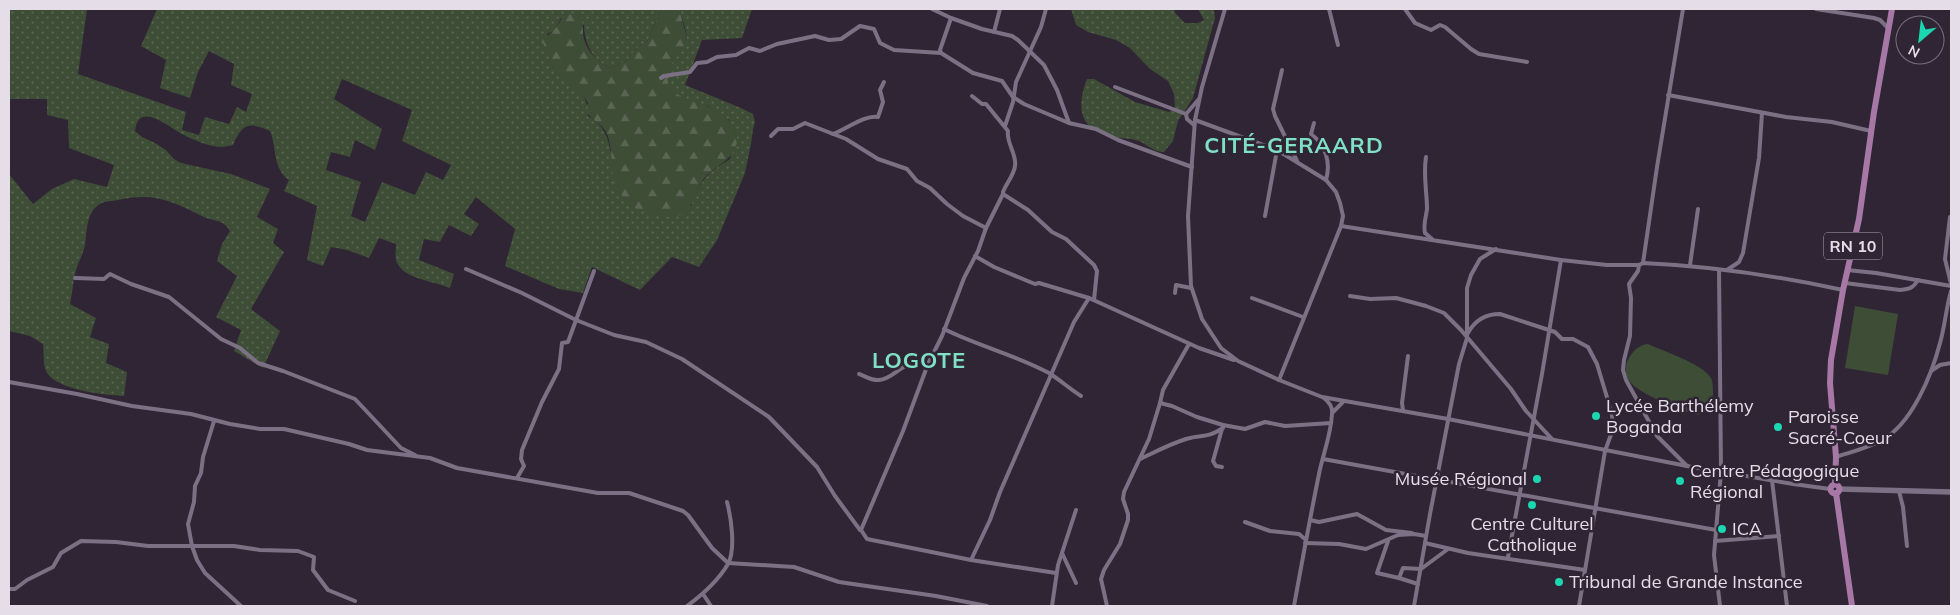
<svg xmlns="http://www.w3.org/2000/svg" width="1960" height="615" font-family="Mulish,sans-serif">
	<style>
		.grass { fill: url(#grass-dots); fill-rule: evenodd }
		.forest { fill: url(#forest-firs) }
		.park { fill: #3e4d36 }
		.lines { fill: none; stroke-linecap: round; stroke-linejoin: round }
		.street { stroke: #7c7184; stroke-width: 4 }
		.secondary { stroke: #7c7184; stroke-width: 5.5 }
		.primary { stroke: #a778a5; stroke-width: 6 }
		.poi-dot { fill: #1cd5b1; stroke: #2f2535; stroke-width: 2 }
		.labels { text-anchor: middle; stroke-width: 5; stroke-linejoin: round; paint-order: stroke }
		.shield { fill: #2f2535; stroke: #aea6b3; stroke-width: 1 }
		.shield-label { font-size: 16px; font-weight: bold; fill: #e5dee9 }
		.poi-label { font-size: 18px; fill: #e5dee9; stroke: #2f2535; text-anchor: start }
		.district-label { font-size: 22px; font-weight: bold; letter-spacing: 1px; fill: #7fe0c6; stroke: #2f2535 }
	</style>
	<defs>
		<pattern id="grass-dots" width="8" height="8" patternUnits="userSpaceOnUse" patternTransform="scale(1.25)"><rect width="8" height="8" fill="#3e4d36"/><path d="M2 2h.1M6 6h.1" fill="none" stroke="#5a6653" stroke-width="1.8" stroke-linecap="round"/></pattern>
		<pattern id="forest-firs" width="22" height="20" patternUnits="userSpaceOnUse" patternTransform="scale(1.25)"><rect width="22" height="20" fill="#3e4d36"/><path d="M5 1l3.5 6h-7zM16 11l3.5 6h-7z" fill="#5a6653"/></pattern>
	</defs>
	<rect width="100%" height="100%" fill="#2f2535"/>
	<g class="grass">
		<path d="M9 9H87L78 74 186 112 182 130 199 135 205 117 229 124 237 107 246 112 252 94 231 85 234 64 209 51 198 72 190 98 160 88 166 60 141 46 157 9H664L660 11 648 40 636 49 626 61 611 68C593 62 584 43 584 25L561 18 554 31 547 34C548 43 547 57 552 65 565 88 588 83 588 116 616 131 609 162 617 188L691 206C701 179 706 174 730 159L736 131 728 119 708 106 692 102 672 92 667 81 666 71 687 38C685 27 683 12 671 9H752L742 38 702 40 685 85 741 108 753 114 755 122 753 129 751 144 745 173 717 240 699 267 672 257 640 290 592 267 583 293 559 289 505 266 515 229 476 197 464 214 479 224 471 236 449 225 440 242 424 239 419 260 454 274 450 288C434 281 401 279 396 260 395 256 396 249 396 244L379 238 369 258 347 250 331 247 323 266 307 260 317 206 284 191 289 180C272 168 277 147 270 131 248 121 242 124 233 145 222 148 213 147 202 143 195 140 187 137 180 133 168 126 138 101 135 131L142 137 155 143 166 150 174 159 181 163 231 174 270 189 257 217 278 229 273 243 284 252 251 309 280 331 263 368 234 351 241 330 216 317 237 276 217 261 222 244 230 231C221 217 215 223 202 216 171 201 154 192 118 200 113 201 104 201 100 204 86 212 87 231 85 245 83 255 77 264 75 274 73 284 72 294 70 304L96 318 90 337 109 344 106 363 127 372 124 396C106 395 50 390 45 368 43 361 44 352 43 344L30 336 9 331V174L33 204 52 189 74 179 107 187 114 165 69 148 68 120 47 115V99H9ZM342 79 412 110 402 141 451 165 443 180 426 172 415 195 382 182 365 222 351 216 361 182 326 170 331 152 350 157 355 140 375 150 382 129 334 99Z"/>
		<path d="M1071 9H1174L1175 13 1185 23H1198L1204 20 1198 9H1214L1215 18 1193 98 1178 121 1173 141 1164 152C1153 152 1148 145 1139 141 1128 137 1115 139 1104 135 1077 125 1078 102 1087 79H1094L1135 102 1169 112 1175 108 1174 94 1168 81 1150 69 1130 48 1116 40 1088 32 1076 25Z"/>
	</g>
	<path class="forest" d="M664 9 676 10 681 16 687 38C683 47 678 56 672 64 670 66 668 68 667 70 666 72 666 75 667 77 669 98 692 99 707 106 719 111 737 123 737 137 738 162 711 165 701 183 696 192 693 206 685 212 678 218 671 217 663 216 644 215 626 206 617 188 608 171 615 150 606 132 601 123 590 119 585 110L588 103C581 90 570 86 560 76 550 67 547 52 542 40 546 35 551 34 554 30 559 24 561 18 567 13 588 13 581 26 584 39 587 51 600 65 611 68L626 61 636 49 648 40 660 11Z"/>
	<g class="park">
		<path d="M1855 306 1898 314 1888 375 1845 368Z"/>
		<path d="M1648 344C1663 351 1703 364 1711 378 1713 382 1713 389 1713 394 1712 405 1707 410 1698 415 1683 412 1643 395 1632 384 1625 378 1624 367 1628 360 1633 351 1638 345 1648 344Z"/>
	</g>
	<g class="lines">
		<g class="street">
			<path d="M932 9 951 18 982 29 1012 36 1018 40 1044 65 1057 90 1069 123"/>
			<path d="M1225 9 1202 87 1195 120 1188 216 1191 286 1202 319 1221 348 1238 361 1279 380 1322 397 1448 419 1687 466 1793 484 1830 489"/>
			<path d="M1329 9 1338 45"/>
			<path d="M1405 9 1415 23 1431 30 1440 25 1445 27 1471 49 1479 54 1527 62"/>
			<path d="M1816 9 1874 18 1880 20 1888 28"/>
			<path d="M951 18 940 50 941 53 973 73 1002 81 1013 97 1024 104 1069 123 1096 129 1118 140 1192 167"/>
			<path d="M994 32 1000 9"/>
			<path d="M1282 70 1273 109 1275 116 1297 161"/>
			<path d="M661 78 664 76 690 72 697 63 707 62 717 57 736 55 749 48 760 51 777 44 815 36 829 40 841 39 860 26 874 29 880 43 894 50 941 53"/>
			<path d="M1115 87 1186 114 1187 119 1194 125"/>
			<path d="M1668 95 1786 117 1832 122 1871 131"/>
			<path d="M972 96 982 104H986L1008 131C1006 143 1017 154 1015 166 1014 175 1006 184 1003 192V194L986 228 978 251 964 278 942 336 928 364 903 431 861 530 867 539 971 560 1056 573"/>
			<path d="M1186 114 1199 99"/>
			<path d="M1195 120 1277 150 1326 180 1336 192 1340 203 1343 216 1341 226 1279 380"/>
			<path d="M1314 123 1311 134C1326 145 1331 163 1326 180"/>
			<path d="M1005 126 1013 102 1016 82 1041 27 1046 9"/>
			<path d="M833 134C845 130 866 114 878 117L883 102 880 90 884 82"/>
			<path d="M771 136 778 129H793L805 123 846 139 878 159 907 169 917 181 930 188 947 204 963 216 986 228"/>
			<path d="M1426 157C1423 175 1427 192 1427 209 1426 217 1423 225 1425 233L1432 239"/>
			<path d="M1003 194 1028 210 1052 232 1066 239 1094 265 1097 271 1094 300"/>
			<path d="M1265 216 1277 150"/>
			<path d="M1950 217 1945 259 1951 284"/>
			<path d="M1341 226 1561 260 1607 265H1639L1643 263C1710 266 1778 276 1843 290"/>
			<path d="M975 256 994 267 1030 282 1035 284 1039 283 1089 298 1199 348 1234 360"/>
			<path d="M1643 263 1657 167 1683 9"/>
			<path d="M1639 265 1638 271 1629 284 1631 298 1630 336 1624 360 1623 370 1626 380 1657 436 1687 466"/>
			<path d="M1690 265 1698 209"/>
			<path d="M466 269 522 293 576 320 614 335 646 342 682 359 769 417 817 467 835 496 860 530"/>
			<path d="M1719 270 1721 471 1714 555 1720 606"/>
			<path d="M1727 270 1739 262 1743 253 1759 158 1762 113"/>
			<path d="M1847 270 1876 273 1951 286"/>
			<path d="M75 278 104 279 110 274 131 284 169 297 221 339 240 348 258 363 283 371 355 399 401 448 415 455"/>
			<path d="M1845 283 1900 290C1910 289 1913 288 1918 280"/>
			<path d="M1175 293 1176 285 1191 288"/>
			<path d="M1350 296 1370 299 1396 298 1426 306 1444 313 1461 330 1511 389 1526 411 1552 439"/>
			<path d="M1252 298 1303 317"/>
			<path d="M944 329C978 346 1016 355 1049 373 1060 380 1070 389 1081 396"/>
			<path d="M1468 333C1475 320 1485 314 1500 314L1555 332 1562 339H1573L1588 347 1597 364 1612 414 1613 429 1605 451 1579 606"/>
			<path d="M1189 344 1163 390 1160 403 1172 406 1197 417 1223 425 1245 429 1265 422 1285 426 1331 423"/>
			<path d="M1931 371 1940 365 1951 363"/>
			<path d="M859 374C865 376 872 381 879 380 892 379 899 366 912 364 917 363 923 364 928 364"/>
			<path d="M9 382 77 394 132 406 191 414 230 424 260 429H284L349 444 367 450 430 458 457 468 598 493H629L683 511 688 515 712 548 728 563 794 567 839 582 936 596 987 606"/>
			<path d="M1403 410 1402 403 1408 356"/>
			<path d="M1333 412 1343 402"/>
			<path d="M214 421 203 457 201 473 195 486 194 502 188 524 192 546 197 560 205 573 241 606"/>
			<path d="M1836 457C1851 452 1868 448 1882 440 1912 424 1932 374 1940 343 1945 326 1946 308 1951 291"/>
			<path d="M1140 459C1155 452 1170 444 1186 439 1203 434 1206 439 1223 428V425"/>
			<path d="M1323 459 1716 530"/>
			<path d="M1222 467 1216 466 1213 461 1222 429"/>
			<path d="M517 478 524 466 521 459 522 450 542 402 559 369 562 343 568 342 594 271"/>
			<path d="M1772 480 1787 606"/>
			<path d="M1899 491 1903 507 1907 546"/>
			<path d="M1310 520 1319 522 1357 514 1386 530 1412 533"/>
			<path d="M1245 522 1270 531 1299 534 1306 540"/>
			<path d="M1388 541 1377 573 1399 578"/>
			<path d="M1715 541 1779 536"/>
			<path d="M1305 543 1339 544 1366 549 1398 535 1414 534 1426 536"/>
			<path d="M1425 543 1468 553 1585 570"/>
			<path d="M1062 553 1076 583"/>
			<path d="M1508 557 1542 374 1561 260"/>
			<path d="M971 560 990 520 1000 492 1074 322 1089 298"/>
			<path d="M1418 584 1399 578 1403 568 1421 569 1448 549"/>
			<path d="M9 589H15L27 580 53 567 61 553 81 541 116 542 148 546H234L260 550 298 551 314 557 313 570 328 590 355 601"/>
			<path d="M703 594 711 606"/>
			<path d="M687 606C702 595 718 581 728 564 736 549 731 517 727 502"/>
			<path d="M1052 606 1058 565 1076 510"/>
			<path d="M1107 606 1101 579 1104 570 1120 544 1128 520V514L1123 499 1124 492 1149 439 1160 403"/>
			<path d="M1294 606C1302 562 1310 518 1319 474 1323 454 1331 435 1332 414 1333 407 1329 402 1324 398"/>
			<path d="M1414 606 1430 514 1459 364 1467 338V288L1471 275 1480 259 1496 249"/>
		</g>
		<path class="secondary" d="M1839 489 1951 492"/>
		<g class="primary">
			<path d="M1835 484 1836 457 1830 383 1831 360 1843 290 1859 219 1874 112 1892 9"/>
			<circle cx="1835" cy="489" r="4.5"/>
			<path d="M1836 493 1852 606"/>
		</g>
	</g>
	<g class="poi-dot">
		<circle cx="1596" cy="416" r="5"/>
		<circle cx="1778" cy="427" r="5"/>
		<circle cx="1537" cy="479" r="5"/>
		<circle cx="1680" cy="481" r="5"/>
		<circle cx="1532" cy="505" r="5"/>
		<circle cx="1722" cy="529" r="5"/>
		<circle cx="1559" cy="582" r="5"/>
	</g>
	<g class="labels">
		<rect class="shield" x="1824" y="232.5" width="58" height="27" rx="4"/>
		<g class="shield-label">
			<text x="1853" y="252">RN 10</text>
		</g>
		<g class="poi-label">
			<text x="1606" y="412">Lycée Barthélemy<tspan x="1606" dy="21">Boganda</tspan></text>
			<text x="1788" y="423">Paroisse<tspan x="1788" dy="21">Sacré-Coeur</tspan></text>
			<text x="1690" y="477">Centre Pédagogique<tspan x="1690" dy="21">Régional</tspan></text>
			<text x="1527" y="485" text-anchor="end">Musée Régional</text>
			<text x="1532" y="530" text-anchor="middle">Centre Culturel<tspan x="1532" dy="21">Catholique</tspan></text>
			<text x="1732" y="535">ICA</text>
			<text x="1569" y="588">Tribunal de Grande Instance</text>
		</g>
		<g class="district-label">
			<text x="1294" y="153">CITÉ-GERAARD</text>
			<text x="919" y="368">LOGOTE</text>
		</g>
	</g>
	<rect width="1960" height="615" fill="none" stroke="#e5dee9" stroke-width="20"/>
	<g transform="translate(1920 40) rotate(208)"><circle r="24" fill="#2f2535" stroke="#786f7d"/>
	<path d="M0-4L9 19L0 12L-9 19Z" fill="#1cd5b1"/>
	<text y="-8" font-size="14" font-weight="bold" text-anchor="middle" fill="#e5dee9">N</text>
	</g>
</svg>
